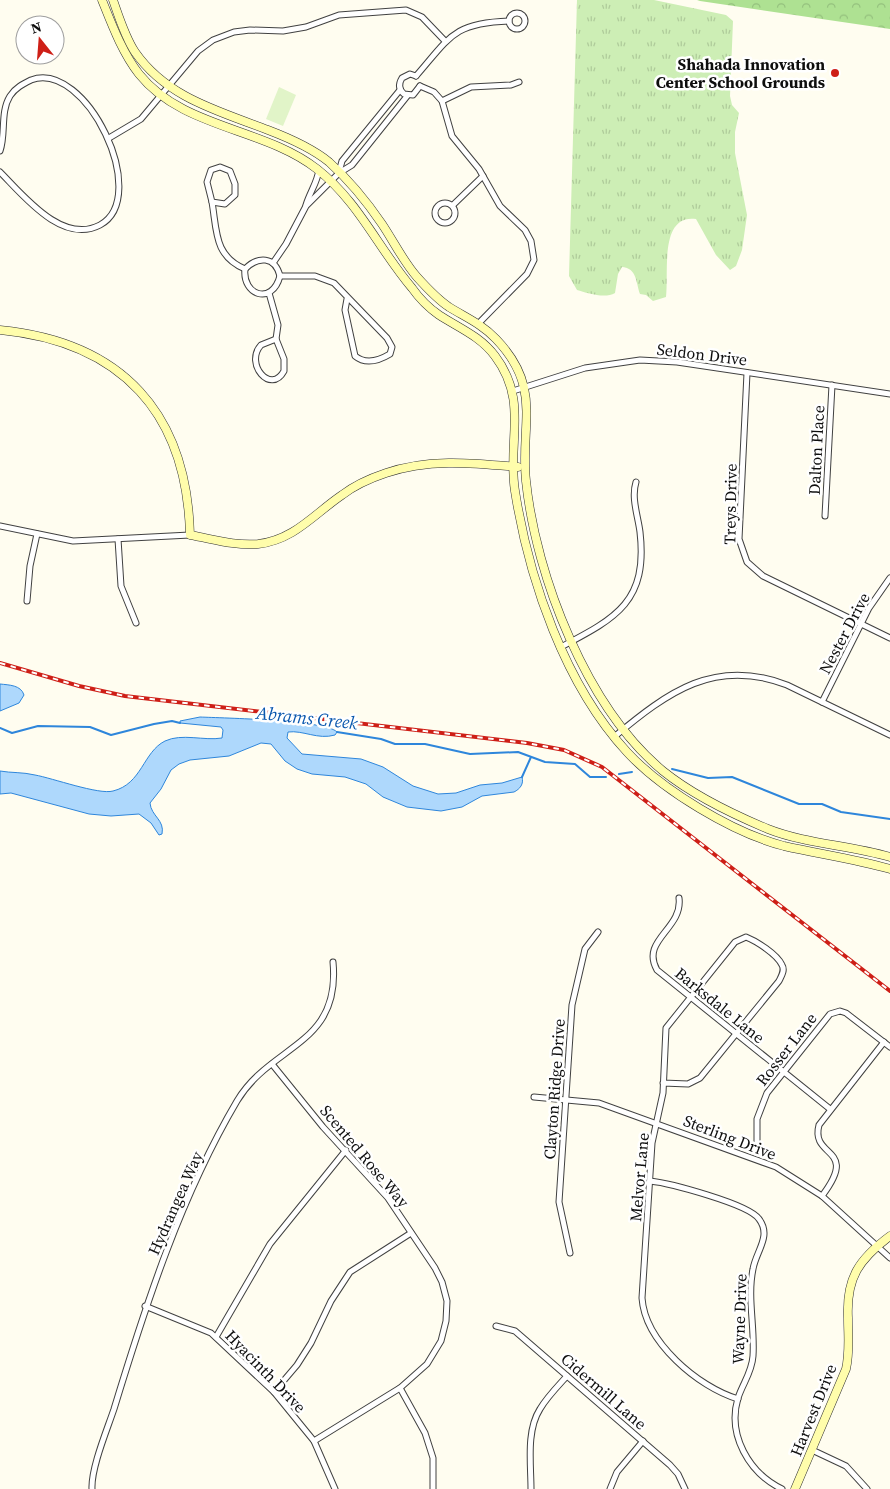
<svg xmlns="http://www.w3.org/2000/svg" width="890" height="1489" font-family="'Source Serif 4',serif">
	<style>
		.grass { fill: url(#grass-tufts) }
		.forest { fill: url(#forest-crowns) }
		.pitch { fill: #e1f4c8 }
		.water { fill: #aed8fc; stroke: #2e86db }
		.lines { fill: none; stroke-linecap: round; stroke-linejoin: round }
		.stream { stroke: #2e86db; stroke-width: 2 }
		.street-casing { stroke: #414141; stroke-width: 7 }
		.secondary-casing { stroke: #303030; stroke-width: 9 }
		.street { stroke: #fff; stroke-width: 5 }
		.secondary { stroke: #fffdab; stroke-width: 8 }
		.rail-casing { stroke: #ce1f17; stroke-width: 4 }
		.rail { stroke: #fff; stroke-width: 2; stroke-dasharray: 5.5; stroke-linecap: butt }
		.poi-dot { fill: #ce1f17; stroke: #fff; stroke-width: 2 }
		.labels { text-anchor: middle; stroke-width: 5; stroke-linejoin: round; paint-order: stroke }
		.poi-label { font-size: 16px; font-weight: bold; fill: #0e0e0e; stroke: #fff; text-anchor: end }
		.street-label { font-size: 16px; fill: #0e0e0e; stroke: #fff }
		.water-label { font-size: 18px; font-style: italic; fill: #0a57ae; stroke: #fff }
	</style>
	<defs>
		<pattern id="grass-tufts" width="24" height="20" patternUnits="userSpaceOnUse" patternTransform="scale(1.25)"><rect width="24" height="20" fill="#cdeeb5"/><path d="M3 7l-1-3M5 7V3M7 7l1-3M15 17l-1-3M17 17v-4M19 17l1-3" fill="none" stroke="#afcb9a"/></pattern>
		<pattern id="forest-crowns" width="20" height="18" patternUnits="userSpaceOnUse" patternTransform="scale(1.25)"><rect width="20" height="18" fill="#aee192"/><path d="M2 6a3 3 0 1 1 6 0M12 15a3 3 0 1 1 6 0" fill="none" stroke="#94c07d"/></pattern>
	</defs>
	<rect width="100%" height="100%" fill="#fffdf0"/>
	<path class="grass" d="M577 0H654L726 15 733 21 730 96 732 105 739 113 735 132V153L747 215 742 250 736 266 730 270 716 255 696 219C659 214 669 272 666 297L653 301 646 295 640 294C636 283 637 268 622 267L618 274 615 293C605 299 587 293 577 290L569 276Z"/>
	<path class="forest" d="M697 0H890V29L700 1Z"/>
	<path class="pitch" d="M279 87 296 95 283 126 266 119Z"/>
	<g class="water">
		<path d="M0 684C9 685 21 685 24 695L19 703 0 711Z"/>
		<path d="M200 717C222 718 326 720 337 732L335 735C318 740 303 730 288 732L287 738 302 754 361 759 383 767 413 786 438 794 456 793 480 785 502 783 522 777C524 784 520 789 514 792L482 796 462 807 441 811 407 807 383 797 366 784 345 777 312 774 297 769 285 761 271 744 261 743 229 756 190 760 179 764 171 770 161 789 150 803C151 816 165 820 162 834L159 835 151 823 139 814 111 816 89 814 11 793 0 794V771C11 773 23 772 35 775 52 778 99 795 113 791 142 784 143 752 165 741 182 733 204 741 222 738L223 730 221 727 180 723V721Z"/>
	</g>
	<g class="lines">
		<g class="stream">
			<path d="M0 728 12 733 38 726 90 727 111 735 154 724 172 721 180 723"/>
			<path d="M337 732 381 739 395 744H425L470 754 518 752 545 762 575 764 590 777H606"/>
			<path d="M672 769 708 778 732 777 799 804H822L841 812 890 819"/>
			<path d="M619 774 632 772"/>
			<path d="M522 777 531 757"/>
		</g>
		<defs>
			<g id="street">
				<circle cx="517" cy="21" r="8"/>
				<path d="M416 76C450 37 453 23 509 21"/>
				<path d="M416 76 410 74 402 78C399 83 398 89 404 94L413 95 420 86"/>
				<path d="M420 86 434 92 442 101 452 136 479 169 500 206 525 230 531 241 534 260 527 274 478 324"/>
				<path d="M442 101 471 87 511 85 519 82"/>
				<path d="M109 138 141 119 198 51 213 40 234 32 250 30 283 31 306 27 339 15 406 10 422 17 445 41"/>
				<path d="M0 151C6 134 0 112 10 96 15 88 23 84 31 80 86 59 152 197 100 225 62 245 23 195 0 172"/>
				<path d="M220 167 230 171 235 184V195L225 204 212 202 207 182 211 170Z"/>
				<path d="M339 172 342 161 400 90"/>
				<path d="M212 202C217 231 214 256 245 269"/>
				<circle cx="445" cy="213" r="10"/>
				<path d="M306 205C310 192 317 183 319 170"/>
				<path d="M453 205 483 176"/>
				<path d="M273 263 286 244 306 206 339 173 352 165 408 95"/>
				<path d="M245 269C242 295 272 306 280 276"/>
				<path d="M245 269C258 256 275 256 280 276"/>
				<path d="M280 276H315L334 283 387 338 392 347 390 354C380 360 366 365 355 356L345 310 347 299"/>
				<path d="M269 293 278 325 276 339"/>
				<path d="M276 339 284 359V371C271 395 244 364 261 345Z"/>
				<path d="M747 373 739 539 747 562 763 576 890 638"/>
				<path d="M513 391 585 368 640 360 677 362 890 394"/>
				<path d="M825 516 832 385"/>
				<path d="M0 526 73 541 190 535"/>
				<path d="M118 539 121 586 136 623"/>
				<path d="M27 601 30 566 37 534"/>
				<path d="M561 647C616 618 648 602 640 532 638 516 631 498 636 482"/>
				<path d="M822 702 869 608 890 578"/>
				<path d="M614 737C668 692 715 657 787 685L890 735"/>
				<path d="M679 898C683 929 640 940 657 970L830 1109"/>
				<path d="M272 1064 323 1127 388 1198 435 1268 442 1282 447 1301 446 1321 441 1341 427 1364 400 1388 314 1441"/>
				<path d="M663 1083 688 1084 700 1078 779 981C782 975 785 970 782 965 777 954 756 941 746 937L735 942 666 1028 663 1093 652 1143 642 1298C645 1342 698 1387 738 1399"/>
				<path d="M534 1097 599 1103 776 1167 822 1196 890 1258"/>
				<path d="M757 1141V1119L767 1093 830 1014 840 1011 846 1013 890 1047"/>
				<path d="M650 1181C669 1183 749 1204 759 1219 772 1236 756 1251 753 1269 747 1297 755 1327 753 1356 752 1372 743 1383 738 1398 727 1435 749 1473 782 1489"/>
				<path d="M822 1196C860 1146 810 1159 819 1125L884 1042"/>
				<path d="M570 1253 559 1202 572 1005 585 949 598 932"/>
				<path d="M145 1306 211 1333 274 1392 314 1441 335 1489"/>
				<path d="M496 1326 515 1331 670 1465 678 1474 685 1489"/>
				<path d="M216 1337 270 1244 346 1150"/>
				<path d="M400 1388 425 1433 433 1458V1489"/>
				<path d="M274 1392 297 1365 311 1343 331 1301 350 1272 411 1233"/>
				<path d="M812 1450 846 1466 867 1489"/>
				<path d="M92 1489C91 1468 107 1430 114 1409 146 1304 181 1196 237 1101 271 1044 341 1046 333 962"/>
				<path d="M531 1489C531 1464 526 1431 540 1409 547 1397 558 1386 567 1376"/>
				<path d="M610 1489 617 1472 643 1441"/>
			</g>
			<g id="secondary">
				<path d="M102 0C112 25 122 52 139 74 183 129 263 127 317 169 359 202 378 248 412 288 419 298 429 308 439 315 459 328 480 336 495 356 529 401 507 442 515 491 529 580 565 685 627 752 662 790 733 833 784 846 819 854 855 859 890 869"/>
				<path d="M113 0C119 17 125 37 135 52 167 98 219 111 268 130 289 138 312 148 329 162 349 180 367 202 382 224 394 242 403 261 417 277 426 287 437 299 449 307 465 317 482 324 496 339 543 388 520 424 526 481 536 577 587 708 663 771 694 796 732 814 768 829 806 844 850 845 890 857"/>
				<path d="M0 330C122 342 187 413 190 535 213 539 234 546 258 544 294 540 314 514 342 495 355 485 371 478 386 473 429 458 474 463 518 467"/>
				<path d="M795 1489 846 1369C850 1351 848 1336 848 1318 846 1278 859 1259 890 1236"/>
			</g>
		</defs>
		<use href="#street" class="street-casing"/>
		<use href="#secondary" class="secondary-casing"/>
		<use href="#street" class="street"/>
		<use href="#secondary" class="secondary"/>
		<defs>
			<path id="rail" d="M0 663 79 686 125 696 527 743 564 750 602 767 890 991"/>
		</defs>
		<use href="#rail" class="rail-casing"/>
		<use href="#rail" class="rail"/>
	</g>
	<circle class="poi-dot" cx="835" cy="73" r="5"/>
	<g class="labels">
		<g class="poi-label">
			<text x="825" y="70">Shahada Innovation<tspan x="825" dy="18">Center School Grounds</tspan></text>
		</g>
		<g class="street-label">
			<text transform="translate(702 354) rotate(7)" y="6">Seldon Drive</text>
			<text transform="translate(816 450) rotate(-87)" y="6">Dalton Place</text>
			<text transform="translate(730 504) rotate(-89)" y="6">Treys Drive</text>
			<text transform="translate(844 633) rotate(-62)" y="6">Nester Drive</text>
			<text transform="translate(720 1005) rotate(39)" y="6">Barksdale Lane</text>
			<text transform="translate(786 1049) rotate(-52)" y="6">Rosser Lane</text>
			<text transform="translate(554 1089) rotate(-86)" y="6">Clayton Ridge Drive</text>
			<text transform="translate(730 1137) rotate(21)" y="6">Sterling Drive</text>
			<text transform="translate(365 1156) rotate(50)" y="6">Scented Rose Way</text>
			<text transform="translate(639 1177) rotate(-85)" y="6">Melvor Lane</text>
			<text transform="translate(175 1203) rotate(-66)" y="6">Hydrangea Way</text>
			<text transform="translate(739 1319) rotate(-88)" y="6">Wayne Drive</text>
			<text transform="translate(266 1371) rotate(46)" y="6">Hyacinth Drive</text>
			<text transform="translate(604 1391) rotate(41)" y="6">Cidermill Lane</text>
			<text transform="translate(813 1410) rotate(-68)" y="6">Harvest Drive</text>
		</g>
		<g class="water-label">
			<text transform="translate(307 718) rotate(6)" y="6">Abrams Creek</text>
		</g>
	</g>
	<g transform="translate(40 40) rotate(343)"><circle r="24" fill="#ffffff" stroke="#9f9f9f"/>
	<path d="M0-4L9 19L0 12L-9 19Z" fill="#ce1f17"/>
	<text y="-8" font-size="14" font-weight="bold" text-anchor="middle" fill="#0e0e0e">N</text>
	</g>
</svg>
